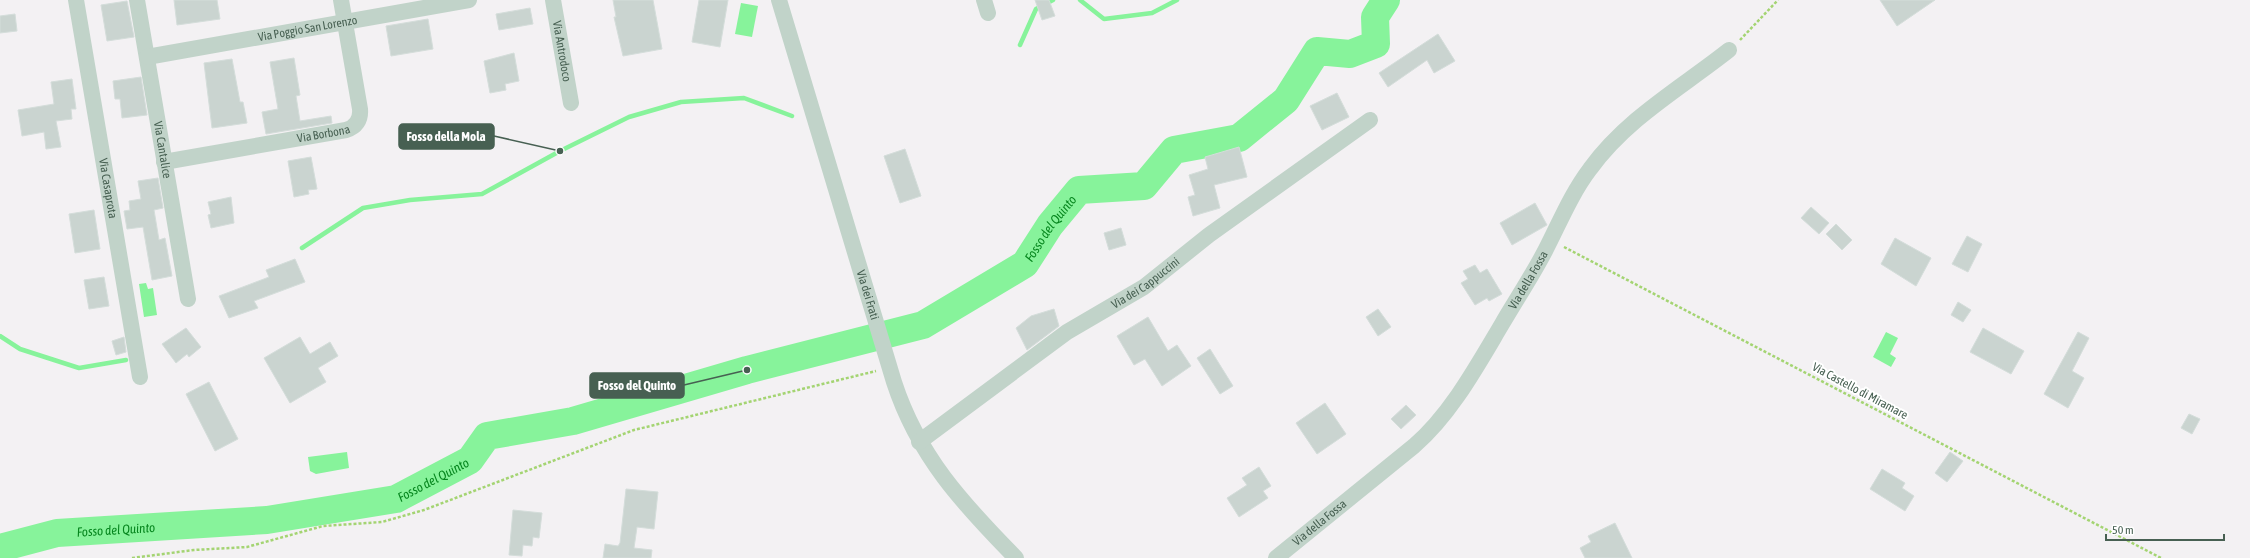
<svg xmlns="http://www.w3.org/2000/svg" width="2250" height="558" font-family="'Asap Condensed',sans-serif">
	<style>
		.water { fill: #87f39b }
		.lines { fill: none; stroke-linecap: round; stroke-linejoin: round }
		.stream { stroke: #87f39b; stroke-width: 4.5 }
		.river { stroke: #87f39b; stroke-width: 28 }
		.building { fill: #cad4d0; stroke: #d4ddda }
		.path { stroke: #a4d472; stroke-width: 2.5; stroke-dasharray: 3 2; stroke-linecap: butt }
		.minor { stroke: #c1d3c9; stroke-width: 16 }
		.labels { text-anchor: middle; stroke-width: 4; stroke-linejoin: round; paint-order: stroke }
		.street-label { font-size: 12px; fill: #476052; stroke: #fff }
		.water-label { font-size: 13px; font-style: italic; fill: #06861e; stroke: #fff }
		.leader { fill: none; stroke: #476052; stroke-width: 1.5 }
		.callout-dot { fill: #476052; stroke: #fff; stroke-width: 1.5 }
		.callout { fill: #476052; stroke: #476052; stroke-width: 1.5 }
		.callout-label { font-size: 13px; text-anchor: middle; font-weight: bold; fill: #fff }
	</style>
	<rect width="100%" height="100%" fill="#f3f1f3"/>
	<g class="water">
		<path d="M741 3 758 6 752 37 735 34Z"/>
		<path d="M146 283 148 289 153 288 157 315 144 317 139 284Z"/>
		<path d="M1886 332 1898 338 1890 354 1896 358 1891 367 1873 357Z"/>
		<path d="M347 452 349 468 316 474 310 471 308 457Z"/>
	</g>
	<g class="lines">
		<g class="stream">
			<path d="M1080 0 1104 19 1152 13 1177 0"/>
			<path d="M1020 45 1036 9 1053 0"/>
			<path d="M302 248 363 208 410 200 482 194 560 151 629 117 681 102 744 98 792 116"/>
			<path d="M0 336 20 349 79 368 126 360"/>
		</g>
		<path class="river" id="s1" d="M0 548 57 533 267 520 396 499 470 460 487 436 573 421 747 370 923 325 1025 264 1050 225 1079 190 1144 186 1174 150 1239 138 1286 100 1317 51 1350 54 1376 44 1375 17 1386 0"/>
	</g>
	<g class="building">
		<path d="M174 0H217L220 19 177 25Z"/>
		<path d="M613 0H653L662 49 623 56 614 17H616Z"/>
		<path d="M699 0H728L720 47 692 42Z"/>
		<path d="M1035 0H1049L1055 16 1042 20Z"/>
		<path d="M1880 0H1935L1897 26Z"/>
		<path d="M127 1 134 37 107 41 101 5Z"/>
		<path d="M530 8 533 24 499 30 496 14Z"/>
		<path d="M15 14 17 31 0 33V16Z"/>
		<path d="M428 19 433 49 391 56 386 26Z"/>
		<path d="M1438 34 1455 61 1434 73 1427 60 1388 87 1379 73Z"/>
		<path d="M514 53 519 81 505 84 506 90 490 93 484 61Z"/>
		<path d="M294 58 300 95 296 96 300 121 331 116 332 123 266 134 262 112 278 109 270 62Z"/>
		<path d="M232 59 240 102H243L247 123 212 128 204 63Z"/>
		<path d="M141 77 147 115 122 118 120 99H115L113 81Z"/>
		<path d="M72 79 76 109H71L72 119 56 121 61 147 46 149 44 132 22 136 18 110 54 104 51 82Z"/>
		<path d="M1337 93 1349 117 1322 130 1310 106Z"/>
		<path d="M1239 147 1247 177 1214 185 1220 208 1193 216 1188 197 1195 195 1189 175 1208 169 1205 157Z"/>
		<path d="M905 149 921 196 900 203 884 156Z"/>
		<path d="M311 157 317 189 308 190 309 194 294 197 288 161Z"/>
		<path d="M158 178 163 208 154 210 159 240 165 238 172 276 152 280 143 227 127 229 124 211 130 210 129 201 141 199 138 181Z"/>
		<path d="M231 197 234 223 211 228 208 215 211 214 208 202Z"/>
		<path d="M1535 203 1547 225 1512 245 1500 223Z"/>
		<path d="M1811 207 1829 223 1819 234 1801 218Z"/>
		<path d="M94 210 100 249 75 253 69 214Z"/>
		<path d="M1836 224 1852 240 1842 250 1826 234Z"/>
		<path d="M1121 228 1126 245 1109 250 1104 233Z"/>
		<path d="M1967 236 1982 244 1968 272 1952 264Z"/>
		<path d="M1895 238 1931 258 1916 286 1881 264Z"/>
		<path d="M295 259 305 282 254 301 258 308 229 318 219 296 269 277 266 270Z"/>
		<path d="M1475 265 1480 273 1487 269 1502 294 1489 301 1487 298 1475 305 1461 283 1468 279 1463 271Z"/>
		<path d="M104 277 109 306 89 309 84 280Z"/>
		<path d="M1958 302 1971 310 1963 322 1951 315Z"/>
		<path d="M1054 309 1059 326 1027 350 1016 328 1031 316Z"/>
		<path d="M1378 309 1391 327 1378 336 1366 317Z"/>
		<path d="M1148 317 1168 351 1177 345 1191 366 1162 386 1145 359 1134 365 1117 336Z"/>
		<path d="M186 328 201 347 189 357 187 354 176 363 162 344Z"/>
		<path d="M1983 328 2024 351 2011 374 1970 352Z"/>
		<path d="M2078 332 2089 338 2072 371 2084 378 2068 408 2044 394Z"/>
		<path d="M124 337 126 352 116 355 112 341Z"/>
		<path d="M300 337 310 354 330 342 338 356 318 368 326 382 290 403 264 358Z"/>
		<path d="M1210 349 1233 386 1220 394 1197 358Z"/>
		<path d="M209 382 238 439 215 451 186 394Z"/>
		<path d="M1325 403 1346 434 1317 454 1296 423Z"/>
		<path d="M1406 405 1416 415 1401 429 1391 419Z"/>
		<path d="M2189 414 2200 419 2192 434 2181 428Z"/>
		<path d="M1950 452 1963 461 1947 482 1935 473Z"/>
		<path d="M1259 467 1271 486 1263 491 1268 498 1239 517 1227 498 1247 485 1242 478Z"/>
		<path d="M1882 469 1905 483 1902 488 1914 496 1905 511 1870 489Z"/>
		<path d="M626 489 658 492 654 529 637 527 634 548 652 550 651 558H603L605 544 618 546 620 543Z"/>
		<path d="M513 510 542 513 539 538 533 537 532 546 523 545 522 556 509 555Z"/>
		<path d="M1615 523 1632 558H1585L1580 548 1591 542 1588 536Z"/>
	</g>
	<g class="lines">
		<g class="path">
			<path d="M1740 40 1778 0"/>
			<path d="M1564 247 2161 558"/>
			<path d="M132 558 194 550 247 547 323 526 382 522 424 510 634 430 876 371"/>
		</g>
		<g class="minor">
			<path id="s2" d="M76 0 140 377"/>
			<path id="s3" d="M137 0 188 299"/>
			<path id="s4" d="M553 0 571 103"/>
			<path id="s5" d="M779 0 894 382C918 456 963 504 1016 558"/>
			<path d="M984 0 988 13"/>
			<path id="s6" d="M147 57 469 0"/>
			<path id="s7" d="M164 162 346 130C356 127 361 120 360 109L341 0"/>
			<path id="s8" d="M919 442 1067 332 1144 287 1209 235 1370 120"/>
			<path id="s9" d="M1276 558 1414 446C1451 414 1477 366 1502 324 1516 300 1532 276 1545 251 1559 224 1571 194 1590 169 1627 118 1681 88 1729 50"/>
		</g>
	</g>
	<g class="labels">
		<g class="street-label">
			<text dy="4" stroke="none"><textPath href="#s6" startOffset="163">Via Poggio San Lorenzo</textPath></text>
			<text dy="4" stroke="none"><textPath href="#s4" startOffset="52">Via Antrodoco</textPath></text>
			<text dy="4" stroke="none"><textPath href="#s7" startOffset="162">Via Borbona</textPath></text>
			<text dy="4" stroke="none"><textPath href="#s3" startOffset="152">Via Cantalice</textPath></text>
			<text dy="4" stroke="none"><textPath href="#s2" startOffset="191">Via Casaprota</textPath></text>
			<text dy="4" stroke="none"><textPath href="#s9" startOffset="380">Via della Fossa</textPath></text>
			<text dy="4" stroke="none"><textPath href="#s8" startOffset="277">Via dei Cappuccini</textPath></text>
			<text dy="4" stroke="none"><textPath href="#s5" startOffset="308">Via dei Frati</textPath></text>
			<text transform="translate(1860 391) rotate(28)" y="4">Via Castello di Miramare</text>
			<text dy="4" stroke="none"><textPath href="#s9" startOffset="56">Via della Fossa</textPath></text>
		</g>
		<g class="water-label">
			<text dy="5" stroke="none"><textPath href="#s1" startOffset="1126">Fosso del Quinto</textPath></text>
			<text dy="5" stroke="none"><textPath href="#s1" startOffset="442">Fosso del Quinto</textPath></text>
			<text dy="5" stroke="none"><textPath href="#s1" startOffset="118">Fosso del Quinto</textPath></text>
		</g>
	</g>
	<path class="leader" d="M560 151L494 136M747 370L684 385"/>
	<g class="callout-dot">
		<circle cx="560" cy="151" r="4"/>
		<circle cx="747" cy="370" r="4"/>
	</g>
	<g class="callout">
		<rect x="399" y="124" width="95" height="25" rx="4"/>
		<rect x="590" y="373" width="94" height="25" rx="4"/>
	</g>
	<g class="callout-label">
		<text x="446" y="141">Fosso della Mola</text>
		<text x="637" y="390">Fosso del Quinto</text>
	</g>
	<path d="M2106 534v6h118v-6" fill="none" stroke="#476052" stroke-width="2"/>
	<text x="2112" y="534" font-size="12" fill="#476052" stroke="#ffffff" stroke-width="3" paint-order="stroke">50 m</text>
</svg>
